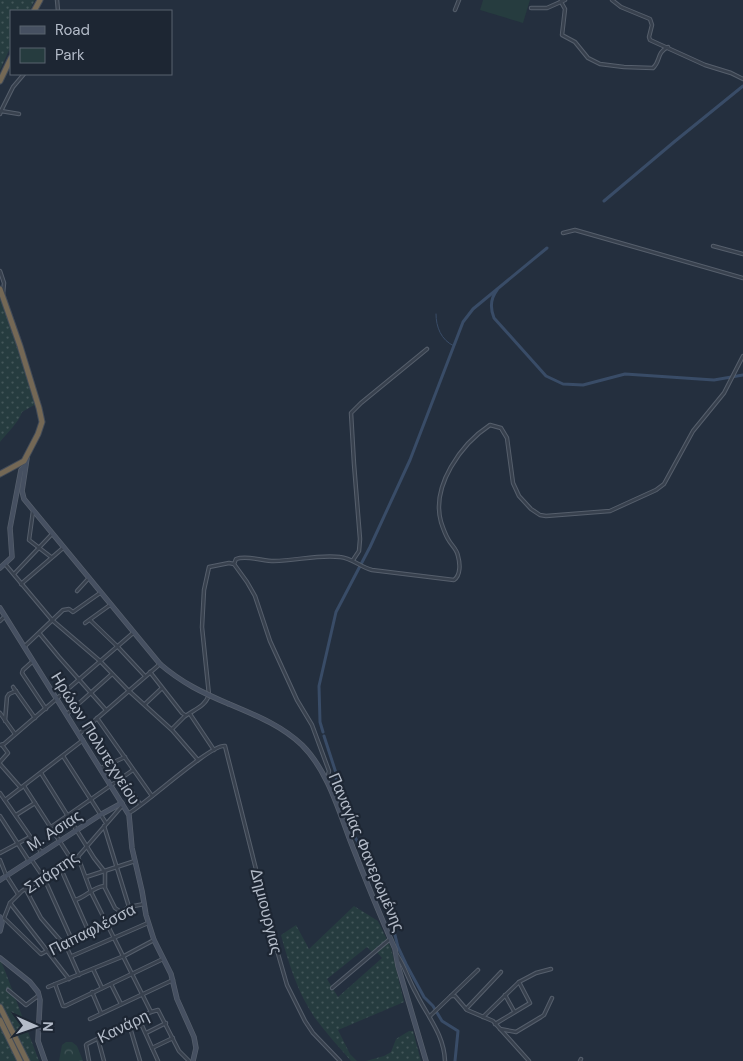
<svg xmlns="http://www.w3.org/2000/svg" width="743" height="1061" font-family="'DM Sans',sans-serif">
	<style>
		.green { fill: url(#green-dots); fill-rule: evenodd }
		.forest { fill: url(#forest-crowns) }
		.pitch { fill: #263c3f }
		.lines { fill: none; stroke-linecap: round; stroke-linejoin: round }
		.stream { stroke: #394c67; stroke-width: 1 }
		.canal { stroke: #394c67; stroke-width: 3 }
		.street-casing { stroke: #565f6c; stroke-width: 4.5 }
		.secondary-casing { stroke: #565f6c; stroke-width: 5.5 }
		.highway-casing { stroke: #434c59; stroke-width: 7 }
		.street { stroke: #38414e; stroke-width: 2.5 }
		.secondary { stroke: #465061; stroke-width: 4 }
		.highway { stroke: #746855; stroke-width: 5 }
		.secondary-bridge-casing { stroke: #565f6c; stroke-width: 5.5; stroke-linecap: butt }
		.secondary-bridge { stroke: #465061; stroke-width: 4 }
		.labels { text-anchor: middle; stroke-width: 4.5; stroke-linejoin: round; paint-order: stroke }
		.street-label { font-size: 16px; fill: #b4bcc9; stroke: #1d2633 }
	</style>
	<defs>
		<pattern id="green-dots" width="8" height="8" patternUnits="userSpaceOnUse" patternTransform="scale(1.25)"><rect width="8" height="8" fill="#263c3f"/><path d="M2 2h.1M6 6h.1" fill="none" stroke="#435659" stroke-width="1.8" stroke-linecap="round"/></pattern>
		<pattern id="forest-crowns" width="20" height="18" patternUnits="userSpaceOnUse" patternTransform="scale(1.25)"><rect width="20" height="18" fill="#263c3f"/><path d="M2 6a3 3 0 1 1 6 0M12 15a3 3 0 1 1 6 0" fill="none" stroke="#435659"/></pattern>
	</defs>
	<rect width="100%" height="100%" fill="#242f3e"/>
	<g class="green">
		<path d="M0 0H35L29 11H11V46L0 70Z"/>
		<path d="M0 296 36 404 22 412C19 422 7 433 0 442Z"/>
		<path d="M354 906 378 921 391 948 404 1002 338 1030 350 1054 357 1061H351C339 1047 326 1033 315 1018 298 993 289 965 281 935L296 925 309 949ZM367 947 373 953 376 951 382 958 338 997 327 979Z"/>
		<path d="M0 960 4 968 39 1061H0Z"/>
		<path d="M409 1031H413L421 1061H366L384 1056 391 1052 396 1039Z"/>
	</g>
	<path class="forest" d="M66 1042H72L77 1046 83 1061H59L62 1045Z"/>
	<path class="pitch" d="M483 0H530L523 23 480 10Z"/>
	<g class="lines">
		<path class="stream" d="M436 314C436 327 441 340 454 346"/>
		<g class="canal">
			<path d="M604 201 674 142 743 86"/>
			<path d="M497 290C490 299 490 308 494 318L546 376 563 384 583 385 625 374 714 380 743 375"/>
			<path d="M323 732 320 722 319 686 336 612 370 547 410 460 463 322 473 309 547 248"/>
			<path d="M324 736 336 773 337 796 342 809 349 828 367 856 376 873 384 894 387 912 393 927 398 947 406 964 424 997 433 1006 442 1021 458 1031 455 1061"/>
		</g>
		<defs>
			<g id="street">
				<path d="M57 0 58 11"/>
				<path d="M561 0V2L565 9 562 35 575 42 588 58 600 64 624 67 653 68C661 61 656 53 668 47"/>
				<path d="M612 0 621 7 650 19 652 25 649 37 650 40 705 65 731 73 743 79"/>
				<path d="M531 8H547L565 0"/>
				<path d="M455 10 459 0"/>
				<path d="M1 111 13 87 24 74"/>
				<path d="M0 114 1 111 19 114"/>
				<path d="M563 233 575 230 743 278"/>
				<path d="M713 246 743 254"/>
				<path d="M0 271 4 283 3 294"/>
				<path d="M33 511 29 540 51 557"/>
				<path d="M353 560 359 551 360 539 354 464 351 413 361 403 427 349"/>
				<path d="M5 564 52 620 100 661 128 690 172 730 198 760"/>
				<path d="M14 574 52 534"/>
				<path d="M21 584 63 548"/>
				<path d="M77 591 88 579"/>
				<path d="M90 620 117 646 145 676"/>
				<path d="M0 621 5 616"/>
				<path d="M85 623 110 605"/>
				<path d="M40 634 59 657 106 710"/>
				<path d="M24 647 63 610 69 609 73 612 100 593"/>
				<path d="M33 661 23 670 22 673 46 709"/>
				<path d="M150 672 182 713 185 715"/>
				<path d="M13 687 35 718"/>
				<path d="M145 704 162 688"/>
				<path d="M0 713 15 734"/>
				<path d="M67 714 112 674"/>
				<path d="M190 714 214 750"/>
				<path d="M97 718 152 796"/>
				<path d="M5 721 7 697 9 694 16 691"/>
				<path d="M172 729C176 725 180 721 184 717 193 710 205 707 209 695L202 627 204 590 209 567 229 563 234 564"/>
				<path d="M79 734 160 664"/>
				<path d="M0 745 4 744 133 633"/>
				<path d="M63 756 106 823"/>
				<path d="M0 762 8 753 2 745"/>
				<path d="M0 764 21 788"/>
				<path d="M101 768 125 757"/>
				<path d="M41 773 94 858 105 872V887"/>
				<path d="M122 777 140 804"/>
				<path d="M327 780 329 771 312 725 297 700 270 641 255 596 247 582 234 564 236 559C247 555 263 561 274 561 296 561 319 554 340 557 352 558 360 567 372 570L454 580C461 575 460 563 458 556 457 549 451 545 448 539 445 534 443 528 441 522 431 486 461 444 490 425L501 428 507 438 513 483 519 496 531 509 540 515 546 516 610 511 656 490 664 484 693 431 724 393 743 356"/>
				<path d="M24 786 73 862"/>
				<path d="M0 793 41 852"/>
				<path d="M5 800 83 740"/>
				<path d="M122 806 75 860 22 891 10 903 4 918 41 954 106 921 129 907 144 904"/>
				<path d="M129 813C146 804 212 743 225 746L272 933 287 985 305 1021 313 1033 340 1061"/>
				<path d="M16 815 35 803"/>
				<path d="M0 816 29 861"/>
				<path d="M104 826 129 907"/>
				<path d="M51 827 133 770"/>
				<path d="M0 853 30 837"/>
				<path d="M78 857 91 892 151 1012"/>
				<path d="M31 859 44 878 71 938"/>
				<path d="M0 860 6 875 18 894"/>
				<path d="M61 869 88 930"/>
				<path d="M86 877 135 861"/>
				<path d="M25 888 41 918 67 948 79 975"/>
				<path d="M75 900C86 897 93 887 104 886L115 908 121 912"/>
				<path d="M10 903 69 979"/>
				<path d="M397 955C405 967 409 981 416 993 427 1016 444 1034 445 1061"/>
				<path d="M72 956 148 923"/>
				<path d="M93 969 102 988"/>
				<path d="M55 984 63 1006H65L163 959"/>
				<path d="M111 984 121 1004"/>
				<path d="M48 987 124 956 154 940"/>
				<path d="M332 988 390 939"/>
				<path d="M8 990 26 1005 38 996"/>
				<path d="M92 992 101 1013"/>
				<path d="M505 995 514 1011"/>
				<path d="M451 996H455L467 1010 493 1021 529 1061"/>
				<path d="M466 1009 501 972"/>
				<path d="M430 1016 478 970"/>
				<path d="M483 1017 519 982 536 973 551 969"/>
				<path d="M90 1019 173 980"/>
				<path d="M139 1019 158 1061"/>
				<path d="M129 1024 140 1061"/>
				<path d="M495 1024 530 1003 519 982"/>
				<path d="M500 1029 516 1032 541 1017 544 1015 552 998"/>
				<path d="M146 1033 166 1023"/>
				<path d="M98 1039 104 1061"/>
				<path d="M152 1048 173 1038"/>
				<path d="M89 1061 86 1045 87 1044 151 1012 158 1010 179 1051 189 1061"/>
				<path d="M580 1061 581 1059"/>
			</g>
			<g id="secondary">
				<path d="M27 458 22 491 24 499 160 664"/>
				<path d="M0 568 12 557 10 528 21 470 25 466"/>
				<path d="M0 608 129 815 132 848 142 891 146 915 154 940 171 974 177 999 194 1037 196 1048 193 1061"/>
				<path d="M229 704C255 715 281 725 302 745 327 770 338 808 350 840 364 876 379 913 395 949L398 966 426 1061"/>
				<path d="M0 880 100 815 122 803"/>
				<path d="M0 917 2 923 0 931"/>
				<path d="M0 958 30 982 38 992 40 1000 38 1041 45 1061"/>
			</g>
			<g id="highway">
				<path d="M34 11 40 0"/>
				<path d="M0 81 11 58"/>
				<path d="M0 289 20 346 39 408 42 422 38 434 24 461 0 474"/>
				<path d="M0 1007 27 1061"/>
				<path d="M0 1020 20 1061"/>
			</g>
		</defs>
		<use href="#street" class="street-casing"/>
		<use href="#secondary" class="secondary-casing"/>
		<use href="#highway" class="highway-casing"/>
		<use href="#street" class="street"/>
		<use href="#secondary" class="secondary"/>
		<use href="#highway" class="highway"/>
		<defs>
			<path id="secondary-bridge" d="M160 664C182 683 203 693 229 704"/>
		</defs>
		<use href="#secondary-bridge" class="secondary-bridge-casing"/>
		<use href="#secondary-bridge" class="secondary-bridge"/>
	</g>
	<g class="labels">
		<g class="street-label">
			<text transform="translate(96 738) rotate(58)" y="6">Ηρώων Πολυτεχνείου</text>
			<text transform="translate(54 830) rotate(-33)" y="6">Μ. Ασιας</text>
			<text transform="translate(367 852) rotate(67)" y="6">Παναγίας Φανερωμένης</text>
			<text transform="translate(51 872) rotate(-34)" y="6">Σπάρτης</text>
			<text transform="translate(267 911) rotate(76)" y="6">Δημιουργιας</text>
			<text transform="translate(92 929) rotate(-27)" y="6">Παπαφλέσσα</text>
			<text transform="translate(123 1026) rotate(-26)" y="6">Κανάρη</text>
		</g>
	</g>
	<rect x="10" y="10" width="162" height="65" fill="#1d2633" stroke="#59626f"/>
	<rect x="20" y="26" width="25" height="8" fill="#465061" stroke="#59626f"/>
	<text x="55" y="35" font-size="15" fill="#b4bcc9">Road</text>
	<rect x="20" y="48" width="25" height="15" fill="#263c3f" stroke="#59626f"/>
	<text x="55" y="60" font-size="15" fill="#b4bcc9">Park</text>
	<g transform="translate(35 1026) rotate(92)" stroke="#1d2633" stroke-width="4" paint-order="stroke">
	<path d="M0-4L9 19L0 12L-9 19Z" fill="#b4bcc9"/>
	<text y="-8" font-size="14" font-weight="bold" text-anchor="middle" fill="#b4bcc9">N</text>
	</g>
</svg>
